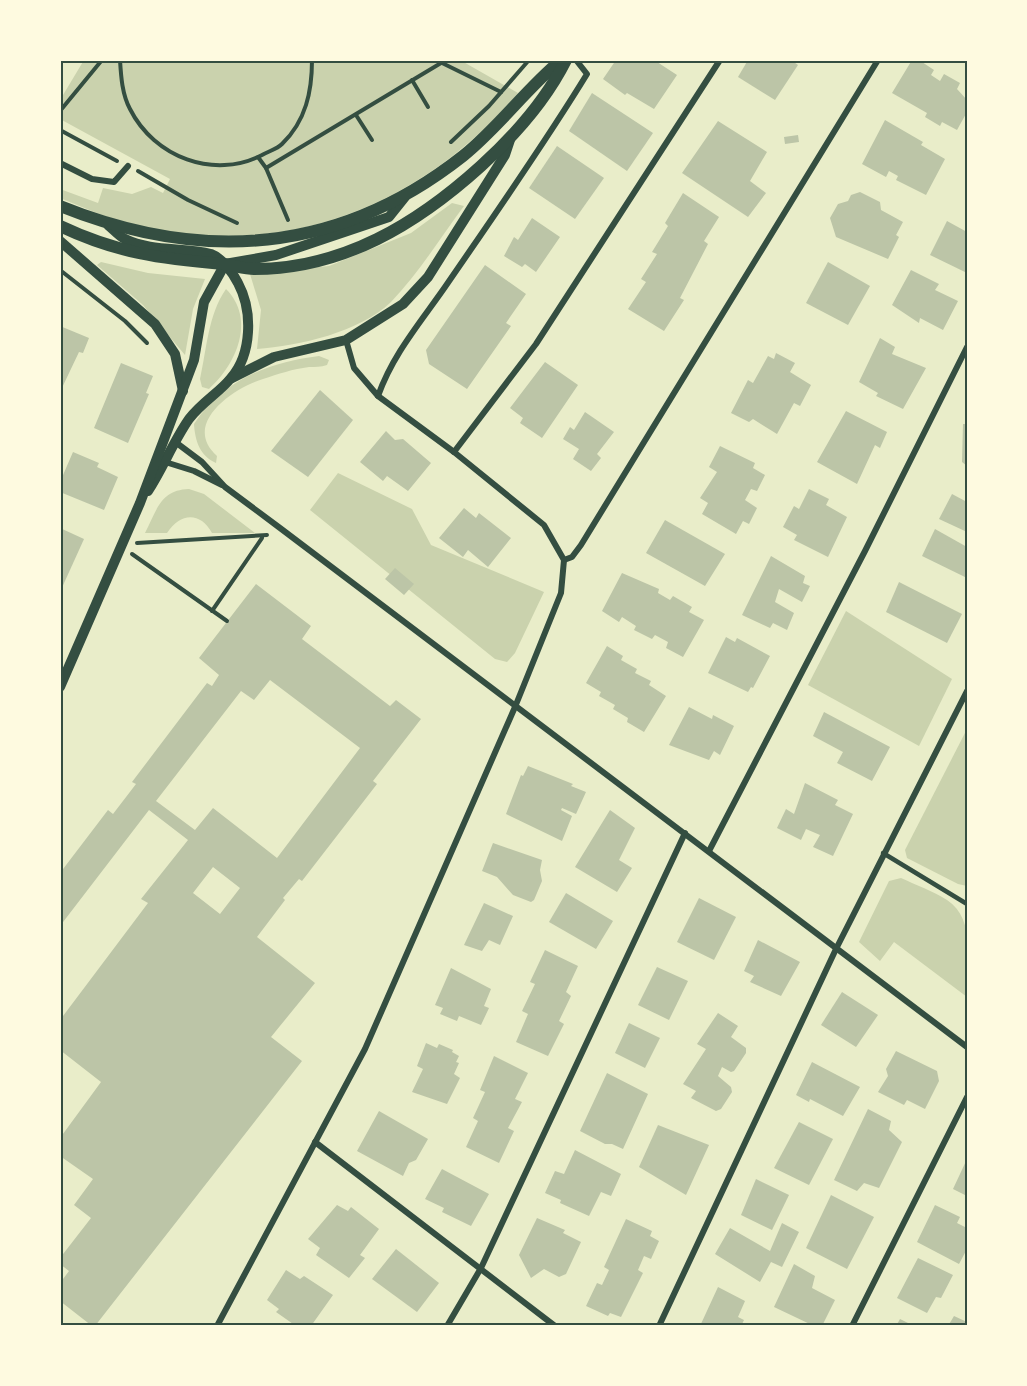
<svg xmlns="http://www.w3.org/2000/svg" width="1027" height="1386" font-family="'Crimson Pro',serif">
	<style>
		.green { fill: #cad2ad }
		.building { fill: #bcc5a7; fill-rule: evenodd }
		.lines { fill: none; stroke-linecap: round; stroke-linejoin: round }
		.path { stroke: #344e41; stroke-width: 4 }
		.service { stroke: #344e41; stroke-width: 4.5 }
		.minor { stroke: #344e41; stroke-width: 6 }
		.tertiary { stroke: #344e41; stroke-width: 10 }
		.secondary { stroke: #344e41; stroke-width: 12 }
		.neatline { fill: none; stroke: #344e41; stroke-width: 2 }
	</style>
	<rect width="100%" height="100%" fill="#e9edc9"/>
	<g class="green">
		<path d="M84 60H460L518 93C425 202 293 257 151 229 119 223 89 210 60 198V189L98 203 103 188 132 194 151 187 163 193 170 179 60 119V100Z"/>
		<path d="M452 203 464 206C441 237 418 274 391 302 360 332 299 346 257 349L261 310 250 274 329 266 411 233Z"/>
		<path d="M101 262 148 273 205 279 193 309 185 355 143 305 97 265Z"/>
		<path d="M226 289C256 319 237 364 209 389L202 387 200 379C207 348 208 315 226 289Z"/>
		<path d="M319 356 329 360 327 365C321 367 315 367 309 367 293 369 278 374 263 379 233 388 181 424 217 456L216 463C200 456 195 441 194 424 222 380 270 362 319 356Z"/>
		<path d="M338 473 412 509 431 545 544 592 515 653 507 662 495 659 310 510Z"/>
		<path d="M189 489 204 494 255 533H212C200 511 180 513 167 533H145C157 510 160 490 189 489Z"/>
		<path d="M846 611 952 679 919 746 808 685Z"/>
		<path d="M967 729V886L958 884 907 858 905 850Z"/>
		<path d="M901 878C916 885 933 891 947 900 977 919 967 968 967 997L894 942 880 961 859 942 889 881Z"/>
	</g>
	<g class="building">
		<path d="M616 60H654L677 75 654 109 627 93 625 95 603 79Z"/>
		<path d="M748 60H791L798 65 775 100 738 77Z"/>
		<path d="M912 60H919L934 70 931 75 940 81 944 74 960 83 957 89 967 100V112L957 130 942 122 940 126 925 117 927 113 892 93Z"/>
		<path d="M592 93 653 133 627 171 569 131Z"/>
		<path d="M885 120 923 142 921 145 945 159 926 195 896 180 898 176 889 171 886 177 862 164Z"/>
		<path d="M718 121 767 152 750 181 766 193 748 217 682 173Z"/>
		<path d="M798 135 799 142 785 144 784 137Z"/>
		<path d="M557 146 604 178 575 219 529 188Z"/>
		<path d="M860 192 880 202 881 210 903 222 896 235 899 237 888 259 836 237 830 218 838 204 848 201 851 195Z"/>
		<path d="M683 193 719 217 704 241 708 244 680 298 684 300 664 331 628 309 646 282 641 279 657 254 652 252 668 226 665 223Z"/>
		<path d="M532 218 560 237 536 272 525 264 522 267 504 256 514 237 518 240Z"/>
		<path d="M947 221 967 232V273L930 255Z"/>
		<path d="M828 262 870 286 848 325 806 303Z"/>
		<path d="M485 265 526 294 506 323 511 326 467 389 429 364 426 350Z"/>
		<path d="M911 270 939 284 935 290 958 301 943 330 920 318 919 323 892 305Z"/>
		<path d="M60 326 89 338 83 353 79 352 60 392Z"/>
		<path d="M880 338 895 347 892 354 926 368 903 409 876 396 878 393 859 382Z"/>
		<path d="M776 353 795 363 790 372 811 385 800 406 794 403 777 434 753 419 749 422 731 413 748 380 753 383 768 356 774 359Z"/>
		<path d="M545 362 578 385 542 438 520 423 523 418 510 408Z"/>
		<path d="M121 363 153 376 146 393 149 394 128 443 94 428Z"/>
		<path d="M320 390 353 420 308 477 271 451Z"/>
		<path d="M846 411 887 432 880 448 875 445 857 484 817 462Z"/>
		<path d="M585 412 614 432 597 454 601 458 591 471 573 459 579 449 563 439 570 427 574 430Z"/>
		<path d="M963 424H967V466L962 462Z"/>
		<path d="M386 431 395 440 403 439 431 463 408 491 387 476 383 481 360 462Z"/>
		<path d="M720 446 755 463 753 468 765 475 757 491 751 489 745 500 757 508 749 524 743 521 736 534 702 514 708 503 700 498 717 472 709 467Z"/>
		<path d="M73 452 99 463 97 467 118 477 104 510 60 492V482Z"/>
		<path d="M809 489 829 499 826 505 847 517 828 557 794 540 797 535 783 527 794 506 799 509Z"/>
		<path d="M952 494 967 502V532L939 519Z"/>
		<path d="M464 508 476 518 479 513 511 538 488 567 468 550 463 557 439 538Z"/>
		<path d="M665 520 725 554 705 586 646 553Z"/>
		<path d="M60 528 84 539 60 592Z"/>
		<path d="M935 529 967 547V578L922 556Z"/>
		<path d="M771 556 805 576 803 583 810 586 802 602 779 589 775 602 794 613 787 630 773 623 770 628 742 615Z"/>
		<path d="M395 568 414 584 404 595 385 579Z"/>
		<path d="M622 573 659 589 658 593 670 600 673 596 692 607 689 612 704 620 683 657 666 648 668 642 655 635 652 639 634 630 636 626 622 617 619 622 602 611Z"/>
		<path d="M899 582 962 614 947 643 886 612Z"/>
		<path d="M256 584 311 626 302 639 390 706 396 700 421 719 373 781 377 784 302 881 299 879 283 898 285 900 257 937 315 983 271 1037 302 1061 95 1326H92L60 1301V1283L69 1271 60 1264V1258L91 1218 74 1205 93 1179 60 1156V1138L101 1082 60 1050V1020L148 903 141 899 188 840 149 810 60 926V873L108 810 113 814 136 784 132 782 207 683 212 686 219 675 199 658ZM270 680 360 748 277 858 213 808 195 830 156 801 241 691 254 700ZM213 867 240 888 220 914 193 893Z"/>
		<path d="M726 637 735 642 737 638 770 656 753 688 751 687 748 692 708 673Z"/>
		<path d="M607 646 623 656 621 660 637 669 635 673 651 681 649 685 666 696 644 732 627 722 628 718 613 709 615 705 599 696 601 692 586 683Z"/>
		<path d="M689 707 712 719 713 715 734 726 720 755 714 751 709 760 669 745Z"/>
		<path d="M824 712 890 747 872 781 837 763 843 752 813 736Z"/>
		<path d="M528 766 573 784 571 786 586 792 576 814 562 808 561 810 572 816 562 841 506 814 521 775 523 776Z"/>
		<path d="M805 783 838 800 835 805 853 814 833 856 813 847 820 835 806 829 801 840 777 828 786 809 794 814Z"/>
		<path d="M610 810 635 828 619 860 632 868 617 892 575 867Z"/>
		<path d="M493 843 542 860 540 870 542 881 534 900 531 902 513 895 497 877 482 871Z"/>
		<path d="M566 893 613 921 596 949 549 922Z"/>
		<path d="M699 898 736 917 714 960 677 942Z"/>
		<path d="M484 903 513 916 500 945 489 940 482 951 464 945Z"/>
		<path d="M758 940 800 962 781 996 750 982 754 976 744 971Z"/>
		<path d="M545 950 578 966 566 992 571 996 559 1021 564 1024 548 1056 516 1042 528 1014 522 1011 535 984 530 982Z"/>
		<path d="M657 967 688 981 669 1020 638 1005Z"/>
		<path d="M451 968 491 989 484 1006 489 1008 481 1025 459 1016 457 1021 440 1014 443 1008 435 1005Z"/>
		<path d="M842 992 878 1015 856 1047 821 1025Z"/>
		<path d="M718 1013 738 1026 731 1037 746 1048V1053L734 1071 731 1072 722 1067 718 1076 731 1087 732 1092 721 1109 716 1111 691 1098 696 1091 683 1084 706 1049 697 1044Z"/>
		<path d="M629 1023 660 1038 645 1068 615 1053Z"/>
		<path d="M426 1043 437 1048 439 1044 453 1050 452 1052 459 1056 456 1062 459 1063 454 1074 460 1078 447 1104 412 1092 423 1069 417 1066Z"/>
		<path d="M896 1051 937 1071 939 1081 925 1109 907 1100 904 1105 878 1092 888 1076 886 1069Z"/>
		<path d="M494 1056 528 1073 515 1099 522 1102 508 1128 514 1131 499 1163 466 1147 478 1121 473 1118 485 1092 480 1090Z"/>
		<path d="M812 1062 860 1087 843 1116 810 1099 809 1102 796 1095Z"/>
		<path d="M607 1073 648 1094 623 1149 612 1144H605L580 1131Z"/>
		<path d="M868 1109 891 1121 889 1130 902 1142 879 1188 864 1183 857 1191 834 1180Z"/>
		<path d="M379 1111 428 1139 416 1160 409 1163 403 1176 357 1151Z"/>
		<path d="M799 1122 833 1139 809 1185 774 1168Z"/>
		<path d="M658 1125 709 1145 686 1195 639 1167Z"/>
		<path d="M575 1150 621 1174 611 1196 601 1192 589 1216 560 1203 561 1200 545 1193 555 1171 564 1174Z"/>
		<path d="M967 1159V1196L953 1189Z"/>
		<path d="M442 1169 489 1194 471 1226 442 1212 444 1208 425 1199Z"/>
		<path d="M756 1179 789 1195 772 1230 741 1215Z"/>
		<path d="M831 1195 874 1217 847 1269 806 1248Z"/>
		<path d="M337 1205 348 1211 351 1207 379 1229 360 1255 365 1258 349 1278 316 1255 320 1248 308 1239Z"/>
		<path d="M935 1205 960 1217 957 1223 967 1228 965 1243 967 1249 959 1264 917 1242Z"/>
		<path d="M537 1218 565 1230 563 1233 581 1242 566 1274 559 1277 544 1269 531 1278 519 1255Z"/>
		<path d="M626 1219 652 1231 650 1236 659 1241 651 1259 644 1256 638 1270 643 1273 621 1317 610 1313 608 1316 586 1306 597 1283 602 1285 609 1270 604 1267Z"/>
		<path d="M782 1223 799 1232 782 1267 771 1262 760 1282 715 1254 730 1228 770 1251Z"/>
		<path d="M396 1249 439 1283 417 1312 372 1279Z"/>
		<path d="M918 1258 953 1275 941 1298 936 1297 927 1313 897 1298Z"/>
		<path d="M794 1264 815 1276 812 1288 835 1300 822 1326H814L774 1307Z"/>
		<path d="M286 1270 300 1279 304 1276 333 1295 311 1326H296L276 1312 279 1309 267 1300Z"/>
		<path d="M718 1287 745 1301 738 1317 744 1320 741 1326H700Z"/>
		<path d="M954 1316 967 1322V1326H948Z"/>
		<path d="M900 1319 914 1326H896Z"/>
	</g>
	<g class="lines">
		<g class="path">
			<path d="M120 60C121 76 122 94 130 109 154 157 214 180 262 155 269 151 277 149 282 144 306 121 312 91 312 60"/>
			<path d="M436 60 501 92"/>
			<path d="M412 80 428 107"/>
			<path d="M60 111 102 60"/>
			<path d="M356 115 372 140"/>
			<path d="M60 130 117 161"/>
			<path d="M451 142 489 106 529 60"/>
			<path d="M258 157 266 168 441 63"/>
			<path d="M266 168 288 220"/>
			<path d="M138 171 188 200 237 223"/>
			<path d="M60 270 125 321 147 343"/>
			<path d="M137 543 267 535"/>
			<path d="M132 554 227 621"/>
			<path d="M212 611 262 538"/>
		</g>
		<path class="service" d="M883 853 967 904"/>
		<g class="minor">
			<path d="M60 163 92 179 114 182 128 166"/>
			<path d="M378 396C393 354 420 323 445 287 493 217 543 146 587 74L576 60"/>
			<path d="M174 441 202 462 225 487 280 528 967 1047"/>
			<path d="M454 452 536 344 720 60"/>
			<path d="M162 461 194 471 222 485"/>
			<path d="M564 560 572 557 581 545 878 60"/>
			<path d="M709 851 865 551 967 347"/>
			<path d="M315 1142 555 1326"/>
			<path d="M217 1326 365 1049 515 707 561 593 564 560 544 525 454 452 378 396 354 368 346 340"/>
			<path d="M447 1326 481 1268 685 833"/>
			<path d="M659 1326 836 949 967 691"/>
			<path d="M852 1326 967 1097"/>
		</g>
		<g class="tertiary">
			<path d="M108 225C113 229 119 236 125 239 151 252 184 247 211 254 222 258 233 273 238 283 253 311 252 354 231 378 219 393 203 401 189 419 173 442 163 468 148 491"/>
			<path d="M60 241 155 324 175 354 183 391"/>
			<path d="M232 378 274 357 346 340 403 304 428 277 505 155 511 137"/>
			<path d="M60 687 140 503 194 360 204 302 225 264 276 255 389 217 405 197"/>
		</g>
		<g class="secondary">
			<path d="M60 206C204 264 340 253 463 156 499 127 526 89 561 60"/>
			<path d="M60 226C117 253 161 259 223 264 233 265 244 269 254 269 343 269 417 224 481 166 514 136 546 100 566 60"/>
		</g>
	</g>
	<rect width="1027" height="1386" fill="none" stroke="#fefae0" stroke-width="123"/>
	<rect x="62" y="62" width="904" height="1262" class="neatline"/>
</svg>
